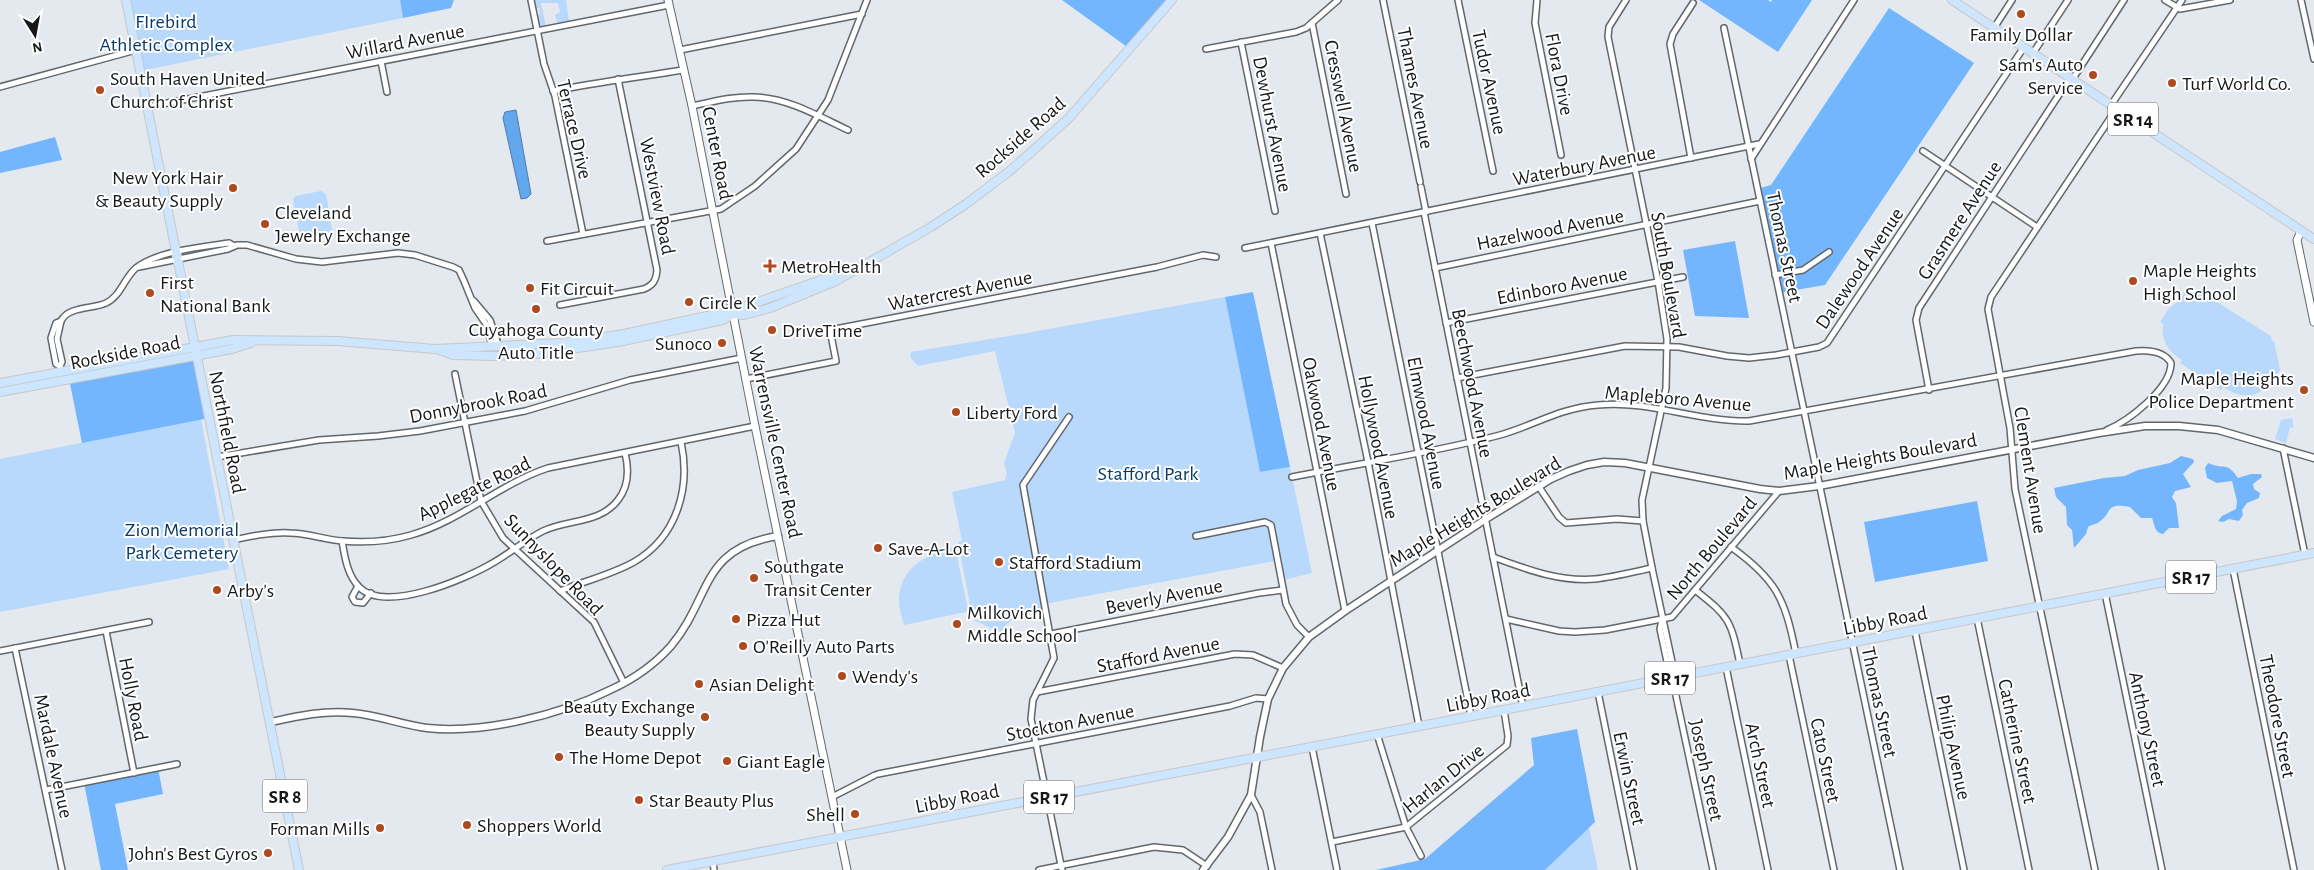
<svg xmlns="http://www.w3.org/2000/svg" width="2314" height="870" font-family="'Alegreya Sans',sans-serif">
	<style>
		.green { fill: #b8d8fc }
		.forest { fill: #73b6fe }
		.water { fill: #63a7ed; stroke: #4c7cae }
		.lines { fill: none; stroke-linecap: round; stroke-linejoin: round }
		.minor-casing { stroke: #62676c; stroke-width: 8 }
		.tertiary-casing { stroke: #62676c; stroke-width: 9 }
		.secondary-casing { stroke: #62676c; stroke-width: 9 }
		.primary-casing { stroke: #c7c8c8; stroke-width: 10 }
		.minor { stroke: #fff; stroke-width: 5 }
		.tertiary { stroke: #fff; stroke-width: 6 }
		.secondary { stroke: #fff; stroke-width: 7 }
		.primary { stroke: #cee5fe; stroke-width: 8 }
		.poi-dot { fill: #af491e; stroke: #fff; stroke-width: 2 }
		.labels { text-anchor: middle; stroke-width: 4; stroke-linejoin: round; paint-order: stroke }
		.shield { fill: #fff; stroke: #5c5d5f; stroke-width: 1 }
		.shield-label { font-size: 19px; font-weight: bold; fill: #16181a }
		.park-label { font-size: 20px; fill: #083a67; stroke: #fff }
		.poi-label { font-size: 20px; fill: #16181a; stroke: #fff; text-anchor: start }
		.street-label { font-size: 20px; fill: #16181a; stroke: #fff }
	</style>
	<rect width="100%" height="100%" fill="#e4e9ef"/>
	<g class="green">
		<path d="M126 0H400L403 18 140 71Z"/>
		<path d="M534 0H566L569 21 557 23 555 15 560 12 558 3H541L546 26H540L537 16 540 14 539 8H535Z"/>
		<path d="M321 191 326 194 332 229 329 232 300 236 293 200 295 196Z"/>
		<path d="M2196 289 2271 336 2272 341H2274L2280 370C2264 394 2250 404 2223 387L2221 390 2180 363 2182 360C2168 351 2161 341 2163 324L2160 322 2169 308 2179 301 2185 291 2189 293 2191 290 2194 292Z"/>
		<path d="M1225 297 1260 472 1290 467 1312 573 1279 581 1275 561 1044 604 1045 611C1026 614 1011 615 1001 632L973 620 958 542 962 541 952 492 1005 480 1007 473 1004 463 1015 433 995 351 918 366 910 357 911 352 1021 334Z"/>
		<path d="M2292 418 2294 428 2290 427 2286 443 2275 439 2281 420Z"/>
		<path d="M201 419 229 569 0 612V459Z"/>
		<path d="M955 547 968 610 966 612 904 625C902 617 898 606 899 598 901 566 928 554 955 547Z"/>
		<path d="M1589 827 1598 870H1545Z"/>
	</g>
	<g class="forest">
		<path d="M400 0H454L451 8 403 18Z"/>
		<path d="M1062 0H1172L1130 49Z"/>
		<path d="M1699 0H1768L1771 2 1772 0H1812L1778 52Z"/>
		<path d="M1889 8 1974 63 1825 285 1779 293 1757 189 1771 185Z"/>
		<path d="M55 137 62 160 0 173V152Z"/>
		<path d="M1735 241 1749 318 1695 316 1683 250Z"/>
		<path d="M1253 292 1290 467 1260 472 1225 297Z"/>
		<path d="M196 355 209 418 82 443 69 379Z"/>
		<path d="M2181 456 2193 459 2194 462 2183 474 2191 487 2175 491 2172 497 2176 503 2179 528H2169L2163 534C2154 533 2155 525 2152 518H2141L2130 507C2104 502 2113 513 2099 522 2095 525 2092 524 2088 527L2086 534 2074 548 2072 530 2067 525 2066 507 2056 497 2054 488 2104 478 2125 476 2138 470 2170 463Z"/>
		<path d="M2208 463C2227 471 2225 460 2238 478L2251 474H2261L2262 477 2253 484 2254 489 2260 493 2259 498 2247 503 2242 510 2243 515 2239 521 2229 519 2223 522 2218 521 2222 516 2236 509 2237 501 2232 481 2217 483 2207 478 2205 468Z"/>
		<path d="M1977 501 1988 561 1875 582 1864 522Z"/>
		<path d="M1577 729 1595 822 1545 870H1376L1425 859 1534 765 1531 738Z"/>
		<path d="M158 768 163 794 115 804 128 870H101L84 783Z"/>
	</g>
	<path class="water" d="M516 110 531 194 527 198 521 199 503 118 505 112Z"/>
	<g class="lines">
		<defs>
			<g id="minor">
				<path d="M531 0 544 64 555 96 583 234"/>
				<path d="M1383 0 1420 182"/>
				<path d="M1458 0 1493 171"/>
				<path d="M1537 0 1535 23 1561 155"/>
				<path d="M1626 0 1609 27 1608 37 1658 281 1667 339 1666 388 1642 500 1643 521 1652 568 1674 671 1672 677"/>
				<path d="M2165 0 2180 9 2230 0"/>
				<path d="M2301 0 2314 59"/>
				<path d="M1312 23 1346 194"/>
				<path d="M1724 28 1900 870"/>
				<path d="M1994 28 2012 0"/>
				<path d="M1241 42 1275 211"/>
				<path d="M1206 49 1296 32 1306 28 1338 0"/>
				<path d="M680 50 862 14"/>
				<path d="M2033 53 2068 0"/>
				<path d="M381 61 387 92"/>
				<path d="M2072 80 2124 0"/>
				<path d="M0 87 136 50"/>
				<path d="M553 91C597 82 640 77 683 70"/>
				<path d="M2111 105 2182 0"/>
				<path d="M692 106C712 102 733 96 754 97 788 98 818 116 848 130"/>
				<path d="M147 107 669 5"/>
				<path d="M1923 151 2037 227"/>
				<path d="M1691 158 1670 44 1673 34 1693 3"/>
				<path d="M1751 159 1854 0"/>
				<path d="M1421 187 1426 212"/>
				<path d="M1424 212 1523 707"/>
				<path d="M1372 223 1471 716"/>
				<path d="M1320 233 1368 462 1419 726"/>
				<path d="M547 241 721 209 755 186 796 149 828 100 867 0"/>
				<path d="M1271 243 1345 611"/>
				<path d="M1245 248 1759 144"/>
				<path d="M139 267 228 249 237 245H247L296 259 322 262 398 253 415 255 453 267 459 270 464 281 475 308 486 324 491 342 494 343 497 341 490 320 474 301"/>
				<path d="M1435 268 1760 201"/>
				<path d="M1775 275 1803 270 1829 252"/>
				<path d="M560 305 644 289C653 285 656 281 657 270L618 79"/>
				<path d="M61 321C68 306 94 309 106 303 121 296 124 278 136 268 158 251 201 247 229 243L234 246"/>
				<path d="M61 321 57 339 62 362 60 366 56 364 51 338 56 323Z"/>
				<path d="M1446 323 1683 277"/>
				<path d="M455 374 481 501 503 538 594 622 624 683"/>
				<path d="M1457 378 1625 346 1679 347 1727 356 1749 358 1776 355 1819 347 1827 343 2024 47"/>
				<path d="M746 379 836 361 830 330 1157 267 1203 255 1216 257"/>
				<path d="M1929 390 1916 320 1919 308 2070 78"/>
				<path d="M2283 448 2305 555"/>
				<path d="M217 457 319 440 378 436 420 431 525 411 630 380 742 358"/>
				<path d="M1292 477C1361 463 1432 453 1500 435 1535 425 1560 408 1598 405 1649 400 1698 422 1749 421L2136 351C2148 350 2164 351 2171 363 2171 389 2128 421 2107 430"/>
				<path d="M1539 487 1559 517 1566 523 1617 519 1643 521"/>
				<path d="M1196 536 1265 522 1271 525 1286 604 1297 625 1309 637"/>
				<path d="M233 540C252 536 271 532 290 533 308 533 325 540 343 541 365 543 390 541 411 535 461 521 499 484 548 468L755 426"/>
				<path d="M342 541C345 558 347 574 359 587 385 614 465 579 491 564 509 554 525 540 543 531 568 519 600 524 618 500 629 486 629 469 625 453"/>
				<path d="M1731 547C1777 580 1785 599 1796 654"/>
				<path d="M1493 557C1526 569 1559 582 1595 579 1614 577 1633 572 1652 568"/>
				<path d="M2233 569 2294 870"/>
				<path d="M358 586 352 597 355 602 363 603 371 593"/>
				<path d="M1695 590C1730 617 1731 621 1740 664"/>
				<path d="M560 591C584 581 611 575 634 562 677 537 691 488 681 442"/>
				<path d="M2105 593 2162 870"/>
				<path d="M1977 618 2029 870"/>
				<path d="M1506 619 1559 631 1575 632 1605 630 1672 617 1779 491"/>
				<path d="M1662 620 1660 629 1669 671 1672 677 1713 870"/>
				<path d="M106 631 134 773"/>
				<path d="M1915 631 1964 870"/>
				<path d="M1051 634 1259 593 1283 590"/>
				<path d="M15 648 62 870"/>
				<path d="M0 651 149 622"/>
				<path d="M1789 655 1834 870"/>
				<path d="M1726 667 1768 870"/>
				<path d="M1037 692 1235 654 1253 655 1283 668"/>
				<path d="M1598 692 1634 870"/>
				<path d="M1377 734 1406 827 1421 856"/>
				<path d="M1312 747 1337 870"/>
				<path d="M878 774 1230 706 1256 698 1268 699"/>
				<path d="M46 790 177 764"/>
				<path d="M1251 795 1260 812 1272 870"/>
				<path d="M832 797 875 775"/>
				<path d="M1332 842 1406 827 1507 745 1508 736 1504 710"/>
				<path d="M713 861 714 870"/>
				<path d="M1039 870 1154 847 1183 850 1207 866"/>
				<path d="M1062 870 1031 719 1033 700 1054 658 1023 485 1069 417"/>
				<path d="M2095 870 2015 489 2010 428 1988 309 1991 297 2117 108"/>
			</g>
			<g id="tertiary">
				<path d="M271 722C298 716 324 710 353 713 378 715 402 725 427 728 483 734 560 715 610 690 632 680 655 664 671 646 712 597 700 548 778 536"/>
				<path d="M1203 870 1228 837 1251 795 1260 737 1268 699 1283 668 1309 637 1345 611 1486 519 1551 479 1569 471 1587 465 1604 462 1625 463 1760 489 1779 491 1819 486 2099 433 2145 426H2179L2218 430 2314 458"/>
			</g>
			<g id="secondary">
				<path d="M668 0 692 106 755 426 847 870"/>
				<path d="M2301 231 2297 240 2314 322"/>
			</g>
			<g id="primary">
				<path d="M126 0 299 870"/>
				<path d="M1952 0 2314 239"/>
				<path d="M437 349 453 355 495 356 537 354 618 342 723 320 743 307 847 271"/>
				<path d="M0 383 233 340 338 341 435 349 562 343 624 334 721 313 744 315 770 308 836 281 931 227 966 204 1011 170 1068 119 1172 0"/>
				<path d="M0 392 232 349 251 343"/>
				<path d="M667 870 1504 710 2314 553"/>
			</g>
		</defs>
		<use href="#minor" class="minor-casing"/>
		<use href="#tertiary" class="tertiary-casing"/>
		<use href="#secondary" class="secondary-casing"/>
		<use href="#primary" class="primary-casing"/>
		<use href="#minor" class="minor"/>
		<use href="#tertiary" class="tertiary"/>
		<use href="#secondary" class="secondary"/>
		<use href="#primary" class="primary"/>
	</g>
	<g class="poi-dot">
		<circle cx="2021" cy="14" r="5"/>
		<circle cx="2093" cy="75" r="5"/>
		<circle cx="2172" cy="83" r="5"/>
		<circle cx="100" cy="90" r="5"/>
		<circle cx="233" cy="188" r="5"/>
		<circle cx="265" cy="224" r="5"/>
		<path d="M767.5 258.5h5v5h5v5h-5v5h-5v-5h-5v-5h5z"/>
		<circle cx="2133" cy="281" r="5"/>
		<circle cx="530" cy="288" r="5"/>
		<circle cx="150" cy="293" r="5"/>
		<circle cx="689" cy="302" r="5"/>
		<circle cx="536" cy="309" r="5"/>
		<circle cx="772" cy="330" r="5"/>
		<circle cx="722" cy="343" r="5"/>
		<circle cx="2304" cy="390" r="5"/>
		<circle cx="956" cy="412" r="5"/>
		<circle cx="878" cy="548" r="5"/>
		<circle cx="999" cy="562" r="5"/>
		<circle cx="754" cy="578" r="5"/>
		<circle cx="217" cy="590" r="5"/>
		<circle cx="736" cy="619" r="5"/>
		<circle cx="957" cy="624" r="5"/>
		<circle cx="743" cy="646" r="5"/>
		<circle cx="842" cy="676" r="5"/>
		<circle cx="699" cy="684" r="5"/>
		<circle cx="705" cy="717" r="5"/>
		<circle cx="559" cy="757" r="5"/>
		<circle cx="727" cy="761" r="5"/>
		<circle cx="639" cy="800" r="5"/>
		<circle cx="855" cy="814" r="5"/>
		<circle cx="467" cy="825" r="5"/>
		<circle cx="380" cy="828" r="5"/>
		<circle cx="268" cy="853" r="5"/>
	</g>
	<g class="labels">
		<g class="shield">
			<rect x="2108" y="102.5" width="50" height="33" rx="4"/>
			<rect x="2166" y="560.5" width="50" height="33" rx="4"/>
			<rect x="1645" y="661.5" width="50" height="33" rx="4"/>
			<rect x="262.5" y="779.5" width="45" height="33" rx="4"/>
			<rect x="1024" y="780.5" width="50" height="33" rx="4"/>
		</g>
		<g class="shield-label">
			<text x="2133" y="126">SR 14</text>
			<text x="2191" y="584">SR 17</text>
			<text x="1670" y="685">SR 17</text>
			<text x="285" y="803">SR 8</text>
			<text x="1049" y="804">SR 17</text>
		</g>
		<g class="park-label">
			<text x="166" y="28">FIrebird<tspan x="166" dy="23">Athletic Complex</tspan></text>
			<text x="1148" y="480">Stafford Park</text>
			<text x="182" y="536">Zion Memorial<tspan x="182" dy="23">Park Cemetery</tspan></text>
		</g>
		<g class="poi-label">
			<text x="2021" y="41" text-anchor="middle">Family Dollar</text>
			<text x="2083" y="71" text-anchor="end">Sam's Auto<tspan x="2083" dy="23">Service</tspan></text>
			<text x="110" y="85">South Haven United<tspan x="110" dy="23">Church of Christ</tspan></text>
			<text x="2182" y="90">Turf World Co.</text>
			<text x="223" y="184" text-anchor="end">New York Hair<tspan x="223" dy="23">&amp; Beauty Supply</tspan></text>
			<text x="275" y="219">Cleveland<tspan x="275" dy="23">Jewelry Exchange</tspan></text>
			<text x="781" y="273">MetroHealth</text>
			<text x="2143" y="277">Maple Heights<tspan x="2143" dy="23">High School</tspan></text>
			<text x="160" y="289">First<tspan x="160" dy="23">National Bank</tspan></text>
			<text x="540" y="295">Fit Circuit</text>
			<text x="699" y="309">Circle K</text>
			<text x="536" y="336" text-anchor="middle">Cuyahoga County<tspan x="536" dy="23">Auto Title</tspan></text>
			<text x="782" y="337">DriveTime</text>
			<text x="712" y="350" text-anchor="end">Sunoco</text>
			<text x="2294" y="385" text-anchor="end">Maple Heights<tspan x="2294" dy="23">Police Department</tspan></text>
			<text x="966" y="419">Liberty Ford</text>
			<text x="888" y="555">Save-A-Lot</text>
			<text x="1009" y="569">Stafford Stadium</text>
			<text x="764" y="573">Southgate<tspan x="764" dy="23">Transit Center</tspan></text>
			<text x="227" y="597">Arby's</text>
			<text x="967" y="619">Milkovich<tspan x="967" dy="23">Middle School</tspan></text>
			<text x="746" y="626">Pizza Hut</text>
			<text x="753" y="653">O'Reilly Auto Parts</text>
			<text x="852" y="683">Wendy's</text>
			<text x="709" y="691">Asian Delight</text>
			<text x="695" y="713" text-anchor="end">Beauty Exchange<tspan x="695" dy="23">Beauty Supply</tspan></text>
			<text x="569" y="764">The Home Depot</text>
			<text x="737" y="768">Giant Eagle</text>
			<text x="649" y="807">Star Beauty Plus</text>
			<text x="845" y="821" text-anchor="end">Shell</text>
			<text x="477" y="832">Shoppers World</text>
			<text x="370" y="835" text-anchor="end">Forman Mills</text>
			<text x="258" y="860" text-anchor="end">John's Best Gyros</text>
		</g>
		<g class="street-label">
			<text transform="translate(405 41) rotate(-11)" y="7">Willard Avenue</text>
			<text transform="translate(1560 74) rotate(79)" y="7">Flora Drive</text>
			<text transform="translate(1490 82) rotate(78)" y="7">Tudor Avenue</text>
			<text transform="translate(1416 88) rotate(79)" y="7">Thames Avenue</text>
			<text transform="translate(1344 106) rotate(79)" y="7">Cresswell Avenue</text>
			<text transform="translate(1273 124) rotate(79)" y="7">Dewhurst Avenue</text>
			<text transform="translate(575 129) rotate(77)" y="7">Terrace Drive</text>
			<text transform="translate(1020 137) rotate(-41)" y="7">Rockside Road</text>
			<text transform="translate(718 153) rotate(79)" y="7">Center Road</text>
			<text transform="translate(1584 165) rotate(-11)" y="7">Waterbury Avenue</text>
			<text transform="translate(658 196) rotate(79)" y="7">Westview Road</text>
			<text transform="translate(1959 220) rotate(-57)" y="7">Grasmere Avenue</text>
			<text transform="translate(1550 229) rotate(-11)" y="7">Hazelwood Avenue</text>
			<text transform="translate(1785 247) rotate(78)" y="7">Thomas Street</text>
			<text transform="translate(1859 268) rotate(-56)" y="7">Dalewood Avenue</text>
			<text transform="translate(1669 275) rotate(80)" y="7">South Boulevard</text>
			<text transform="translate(1562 285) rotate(-11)" y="7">Edinboro Avenue</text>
			<text transform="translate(960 290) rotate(-11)" y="7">Watercrest Avenue</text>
			<text transform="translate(125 352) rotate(-11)" y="7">Rockside Road</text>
			<text transform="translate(1473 383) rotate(79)" y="7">Beechwood Avenue</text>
			<text transform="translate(1678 398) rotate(5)" y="7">Mapleboro Avenue</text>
			<text transform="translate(478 403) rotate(-11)" y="7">Donnybrook Road</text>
			<text transform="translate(1427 423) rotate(79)" y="7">Elmwood Avenue</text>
			<text transform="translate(1322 424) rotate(79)" y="7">Oakwood Avenue</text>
			<text transform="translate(228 432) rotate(79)" y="7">Northfield Road</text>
			<text transform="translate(776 442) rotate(78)" y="7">Warrensville Center Road</text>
			<text transform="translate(1379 447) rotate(79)" y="7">Hollywood Avenue</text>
			<text transform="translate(1880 456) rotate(-10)" y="7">Maple Heights Boulevard</text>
			<text transform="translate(2031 470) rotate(81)" y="7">Clement Avenue</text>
			<text transform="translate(474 488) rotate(-26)" y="7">Applegate Road</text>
			<text transform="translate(1475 511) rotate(-31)" y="7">Maple Heights Boulevard</text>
			<text transform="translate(1711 548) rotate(-50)" y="7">North Boulevard</text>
			<text transform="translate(554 564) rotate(46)" y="7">Sunnyslope Road</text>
			<text transform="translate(1164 596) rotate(-11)" y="7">Beverly Avenue</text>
			<text transform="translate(1885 620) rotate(-11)" y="7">Libby Road</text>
			<text transform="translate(1158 654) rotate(-11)" y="7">Stafford Avenue</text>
			<text transform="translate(1488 697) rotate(-11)" y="7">Libby Road</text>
			<text transform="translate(134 699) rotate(79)" y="7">Holly Road</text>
			<text transform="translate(1880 702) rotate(78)" y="7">Thomas Street</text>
			<text transform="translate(2278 716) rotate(79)" y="7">Theodore Street</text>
			<text transform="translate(1070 722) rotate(-11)" y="7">Stockton Avenue</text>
			<text transform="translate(2148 729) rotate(78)" y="7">Anthony Street</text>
			<text transform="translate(2018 741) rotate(78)" y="7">Catherine Street</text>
			<text transform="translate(1954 747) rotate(78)" y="7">Philip Avenue</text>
			<text transform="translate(54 756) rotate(78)" y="7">Mardale Avenue</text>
			<text transform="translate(1826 760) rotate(78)" y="7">Cato Street</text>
			<text transform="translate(1761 765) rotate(78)" y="7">Arch Street</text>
			<text transform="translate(1707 770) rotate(78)" y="7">Joseph Street</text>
			<text transform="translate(1443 778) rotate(-39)" y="7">Harlan Drive</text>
			<text transform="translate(1630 778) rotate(78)" y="7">Erwin Street</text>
			<text transform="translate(957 798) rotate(-11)" y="7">Libby Road</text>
		</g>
	</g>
	<g transform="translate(35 35) rotate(169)" stroke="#ffffff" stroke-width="4" paint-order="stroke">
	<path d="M0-4L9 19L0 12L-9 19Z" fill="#16181a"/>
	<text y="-8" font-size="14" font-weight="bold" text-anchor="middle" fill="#16181a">N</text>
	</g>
</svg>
